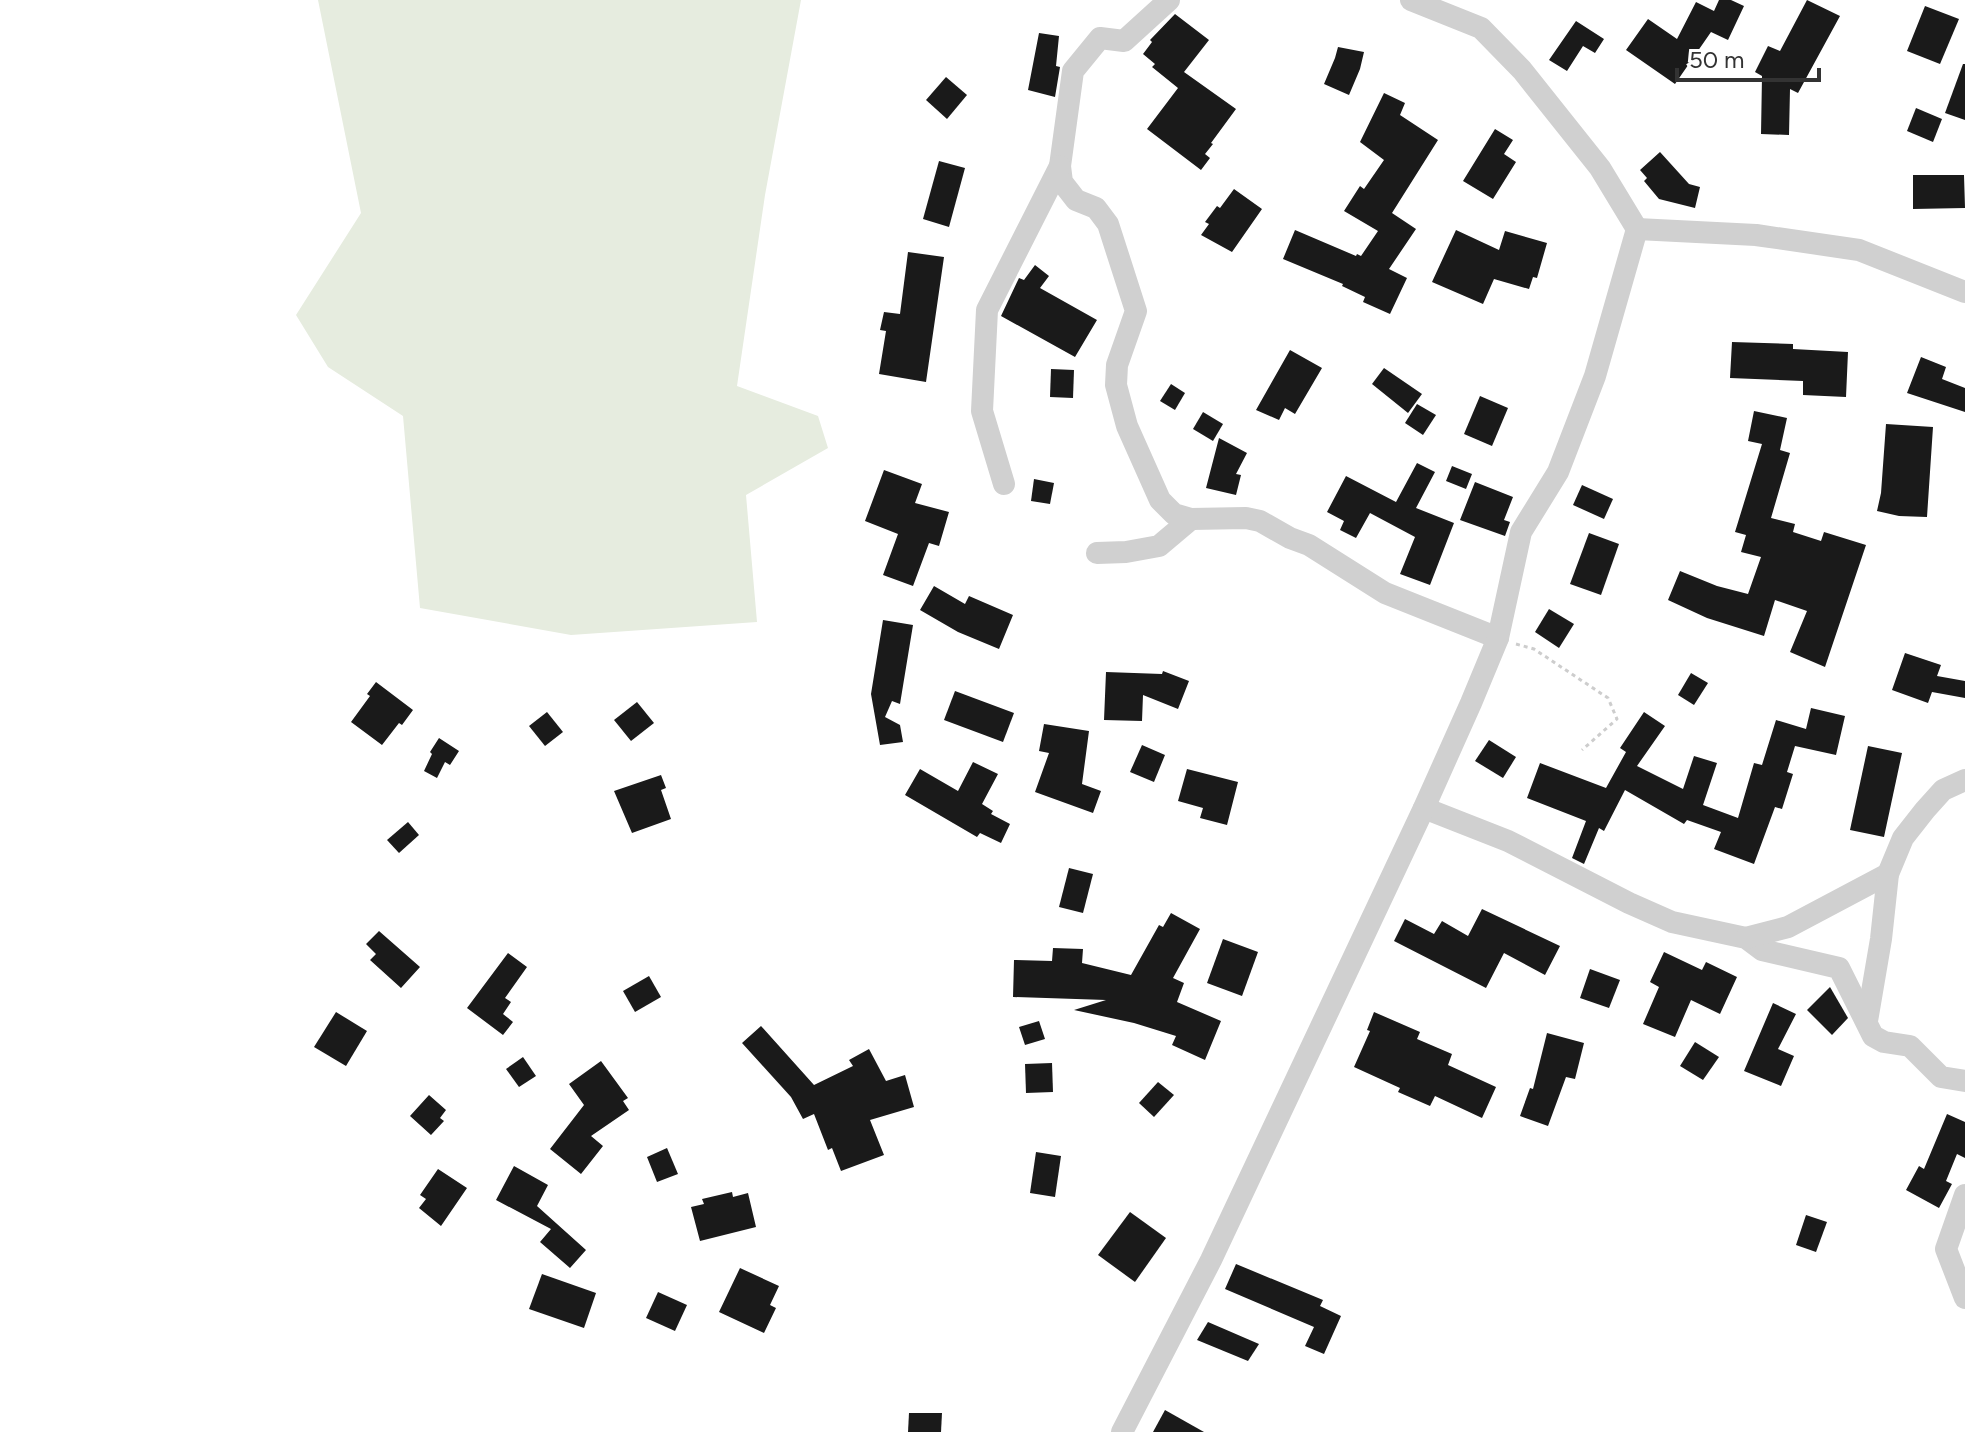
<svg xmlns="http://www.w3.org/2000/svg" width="1965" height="1432" font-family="Figtree,sans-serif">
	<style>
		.green { fill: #e6ecdf }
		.building { fill: #1a1a1a }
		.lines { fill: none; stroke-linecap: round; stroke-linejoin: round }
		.path { stroke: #cdcdcd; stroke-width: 3; stroke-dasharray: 4 4; stroke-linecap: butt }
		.minor { stroke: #d0d0d0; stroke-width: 22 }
	</style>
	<rect width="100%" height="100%" fill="#fff"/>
	<path class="green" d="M318 0H801L765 195 737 386 818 416 828 448 746 495 757 622 571 635 420 608 403 416 328 367 296 315 361 213Z"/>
	<g class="building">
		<path d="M1719 0H1731L1744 6 1728 40 1711 32 1675 84 1626 50 1648 19 1677 39 1696 2 1714 11Z"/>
		<path d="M1807 0 1840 16 1798 93 1790 89 1789 135 1761 134 1762 76 1755 72 1768 46 1780 51Z"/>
		<path d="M1925 6 1959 19 1940 64 1907 51Z"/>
		<path d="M1175 14 1209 40 1184 72 1236 109 1211 143 1213 144 1205 154 1210 158 1201 170 1147 129 1178 88 1152 67 1155 64 1143 54 1152 42 1150 40Z"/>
		<path d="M1576 21 1604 39 1595 53 1583 46 1567 71 1549 60Z"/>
		<path d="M1039 33 1059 36 1056 66 1060 67 1055 97 1028 90Z"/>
		<path d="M1338 47 1364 52 1360 69 1349 95 1324 84 1335 58Z"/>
		<path d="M1963 64H1965V120L1945 113Z"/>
		<path d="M946 77 967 95 947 119 926 100Z"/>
		<path d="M1384 93 1405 103 1400 115 1438 140 1392 213 1416 229 1389 269 1407 278 1390 314 1363 302 1365 297 1342 286 1343 284 1283 259 1295 230 1356 256 1357 254 1361 256 1378 231 1344 211 1360 186 1364 189 1384 160 1360 142Z"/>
		<path d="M1916 108 1942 119 1933 142 1907 131Z"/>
		<path d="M1495 129 1513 140 1504 154 1516 162 1493 199 1463 181Z"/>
		<path d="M1660 152 1689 184 1700 187 1695 208 1659 199 1644 181 1647 178 1640 170Z"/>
		<path d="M939 161 965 168 949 227 923 219Z"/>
		<path d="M1913 175H1964L1965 208 1913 209Z"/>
		<path d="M1234 189 1262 209 1232 252 1201 235 1209 224 1205 222 1217 206 1220 208Z"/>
		<path d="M1456 230 1499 250 1505 231 1547 243 1537 278 1533 277 1529 289 1494 279 1483 304 1432 282Z"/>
		<path d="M908 252 944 257 926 382 879 374 886 331 880 330 884 312 900 314Z"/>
		<path d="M1035 265 1049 276 1040 288 1097 320 1075 357 1001 316 1019 278 1024 280Z"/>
		<path d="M1732 342 1793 344V349L1848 352 1846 397 1803 395V381L1730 378Z"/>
		<path d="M1290 350 1322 368 1295 414 1285 408 1279 420 1256 410Z"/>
		<path d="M1921 357 1946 367 1942 379 1965 388V412L1907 393Z"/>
		<path d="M1384 368 1422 394 1408 413 1372 384Z"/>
		<path d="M1051 369 1074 370 1073 398 1050 397Z"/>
		<path d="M1171 384 1185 393 1175 410 1160 401Z"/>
		<path d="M1480 396 1508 408 1492 446 1464 434Z"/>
		<path d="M1417 404 1436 415 1423 435 1405 423Z"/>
		<path d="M1754 411 1787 418 1780 450 1790 453 1771 518 1795 524 1793 532 1821 541 1824 532 1866 545 1825 667 1790 652 1807 611 1775 600 1764 636 1707 618 1668 600 1680 571 1717 586 1748 594 1761 557 1741 552 1746 535 1735 532 1762 444 1748 441Z"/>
		<path d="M1203 412 1223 424 1213 441 1193 429Z"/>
		<path d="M1886 424 1933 427 1927 517 1899 516 1877 511 1881 493Z"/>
		<path d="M1219 438 1247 453 1236 474 1241 475 1236 495 1206 488Z"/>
		<path d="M1417 463 1435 472 1416 508 1454 523 1430 585 1400 574 1415 537 1370 513 1356 538 1340 530 1344 521 1327 512 1346 476 1396 502Z"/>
		<path d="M1452 466 1472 474 1466 489 1446 481Z"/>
		<path d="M884 470 922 484 915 503 949 512 939 546 929 543 913 586 883 575 898 534 865 521Z"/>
		<path d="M1034 479 1054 483 1050 504 1031 501Z"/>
		<path d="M1475 482 1513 497 1504 520 1510 522 1505 536 1460 520Z"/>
		<path d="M1582 485 1613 499 1604 519 1573 505Z"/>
		<path d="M1589 533 1619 544 1601 595 1570 584Z"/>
		<path d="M934 586 965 604 969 596 1013 615 999 649 958 632 920 610Z"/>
		<path d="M1549 609 1574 624 1559 648 1535 632Z"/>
		<path d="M883 620 913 625 900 704 892 701 885 717 900 725 903 742 880 745 871 694Z"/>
		<path d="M1905 653 1941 665 1937 676 1965 681V698L1932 692 1928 703 1892 690Z"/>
		<path d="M1163 671 1189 681 1178 709 1143 695 1142 721 1104 720 1106 672 1162 674Z"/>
		<path d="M1691 673 1708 683 1694 705 1678 695Z"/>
		<path d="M376 682 413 710 402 725 399 723 382 745 351 722 370 696 367 694Z"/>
		<path d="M955 691 1014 713 1003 742 944 720Z"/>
		<path d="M637 702 654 723 631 741 614 720Z"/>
		<path d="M1811 708 1845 716 1836 755 1795 746 1787 772 1793 774 1782 809 1775 807 1754 864 1714 849 1721 832 1687 820 1684 824 1625 790 1604 831 1599 828 1584 864 1572 858 1586 821 1527 798 1540 763 1606 788 1626 752 1620 748 1644 712 1665 726 1637 766 1683 789 1694 756 1717 763 1703 805 1738 818 1754 763 1762 765 1776 720 1806 729Z"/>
		<path d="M547 712 563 732 545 746 529 726Z"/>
		<path d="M1044 724 1089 731 1082 784 1101 791 1093 813 1035 792 1049 753 1039 751Z"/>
		<path d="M439 738 459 751 450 765 445 762 437 778 424 771 432 754 430 752Z"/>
		<path d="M1489 740 1516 757 1503 778 1475 761Z"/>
		<path d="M1142 745 1165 755 1154 782 1130 772Z"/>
		<path d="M1868 746 1902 753 1884 837 1850 830Z"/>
		<path d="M973 762 998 774 982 804 993 811 991 814 1010 824 1001 843 980 833 977 837 905 795 920 769 958 791Z"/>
		<path d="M1187 769 1238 782 1227 825 1200 818 1203 808 1178 801Z"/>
		<path d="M661 775 666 788 661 790 671 819 632 833 614 791Z"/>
		<path d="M408 822 419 835 399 853 387 840Z"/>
		<path d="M1069 868 1093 874 1083 913 1059 907Z"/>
		<path d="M1482 909 1560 946 1545 975 1504 953 1486 988 1394 941 1405 919 1434 934 1442 921 1468 936Z"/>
		<path d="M1171 913 1200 929 1173 978 1184 983 1177 1002 1221 1021 1205 1060 1172 1045 1176 1036 1134 1023 1074 1010 1106 1000 1013 997 1014 960 1052 961 1053 948 1083 949 1082 963 1131 975 1159 925 1163 927Z"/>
		<path d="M379 931 420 967 401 988 370 960 376 954 366 944Z"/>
		<path d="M1223 939 1258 952 1242 996 1207 983Z"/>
		<path d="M1664 952 1702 970 1706 962 1737 977 1720 1014 1691 1000 1675 1037 1643 1024 1659 987 1650 982Z"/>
		<path d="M508 953 527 967 505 998 511 1002 503 1014 513 1022 503 1035 467 1008Z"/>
		<path d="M1590 969 1620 980 1609 1008 1580 998Z"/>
		<path d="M649 976 661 997 635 1012 623 991Z"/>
		<path d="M1830 987 1848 1018 1832 1035 1807 1010Z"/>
		<path d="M1773 1003 1796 1014 1778 1049 1794 1056 1781 1086 1744 1071Z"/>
		<path d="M336 1012 367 1031 346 1066 314 1047Z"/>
		<path d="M1374 1012 1420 1032 1417 1039 1452 1054 1448 1065 1496 1087 1482 1118 1435 1096 1430 1106 1398 1092 1400 1088 1354 1067 1370 1031 1367 1030Z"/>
		<path d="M1039 1021 1045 1039 1025 1045 1019 1027Z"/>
		<path d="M761 1026 814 1085 853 1066 849 1060 869 1049 886 1081 905 1075 914 1107 870 1120 884 1155 841 1171 832 1148 828 1150 814 1114 803 1119 791 1097 742 1043Z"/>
		<path d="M1547 1033 1584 1043 1575 1079 1566 1077 1548 1126 1520 1116 1530 1088 1533 1089Z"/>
		<path d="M1695 1042 1719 1057 1703 1080 1680 1066Z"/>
		<path d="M523 1057 536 1076 519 1087 506 1069Z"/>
		<path d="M601 1061 628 1098 623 1101 629 1110 591 1136 603 1146 581 1174 550 1149 584 1105 569 1084Z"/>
		<path d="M1052 1063 1053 1092 1026 1093 1025 1064Z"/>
		<path d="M1158 1082 1174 1095 1154 1117 1139 1103Z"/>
		<path d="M429 1095 446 1110 440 1118 444 1121 431 1135 410 1116Z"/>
		<path d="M1947 1114 1965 1122V1158L1957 1154 1946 1181 1952 1184 1939 1208 1906 1190 1919 1166 1924 1169Z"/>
		<path d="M667 1148 678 1174 657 1182 647 1157Z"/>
		<path d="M1036 1152 1061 1156 1055 1197 1030 1193Z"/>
		<path d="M514 1166 548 1185 537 1206 586 1250 570 1268 540 1242 551 1229 496 1200Z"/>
		<path d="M438 1169 467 1188 441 1226 419 1208 426 1199 420 1195Z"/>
		<path d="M732 1192 733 1197 748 1193 756 1227 700 1241 691 1207 704 1204 702 1199Z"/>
		<path d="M1130 1212 1166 1238 1135 1282 1098 1255Z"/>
		<path d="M1806 1215 1827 1222 1816 1252 1796 1245Z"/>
		<path d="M1236 1264 1323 1300 1320 1306 1341 1316 1324 1354 1305 1346 1314 1327 1225 1289Z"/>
		<path d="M740 1268 779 1286 770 1305 776 1308 764 1333 719 1312Z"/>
		<path d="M542 1274 596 1293 584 1328 529 1309Z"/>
		<path d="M658 1292 687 1305 675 1331 646 1318Z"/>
		<path d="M1208 1322 1259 1344 1248 1361 1197 1340Z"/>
		<path d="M1165 1410 1204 1432H1153Z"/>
		<path d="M909 1413H942L941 1432H908Z"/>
	</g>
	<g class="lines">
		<path class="path" d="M1516 644 1534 649 1608 698 1617 719 1582 750"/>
		<g class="minor">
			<path d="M1169 0 1124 41 1100 38 1073 71 1060 166 1062 182 1076 200 1096 208 1108 224 1136 311 1117 365 1116 385 1127 426 1160 500 1174 514 1191 519 1246 518 1260 521 1290 538 1309 545 1385 593 1498 638"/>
			<path d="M1637 229 1756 235 1859 250 1965 292"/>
			<path d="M1004 484 982 411 987 310 1060 166"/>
			<path d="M1097 553 1126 552 1159 546 1191 519"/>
			<path d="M1424 808 1508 841 1629 903 1672 922 1746 938 1762 950 1839 968 1873 1036 1884 1042 1910 1046 1941 1077 1965 1081"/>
			<path d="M1746 938 1788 927 1888 874"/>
			<path d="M1867 1021 1881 939 1888 874 1903 838 1925 810 1943 790 1965 780"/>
			<path d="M1965 1195 1946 1249 1965 1298"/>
			<path d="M1122 1432 1211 1260 1424 808 1471 703 1498 638 1521 532 1558 472 1595 376 1637 229 1600 168 1522 70 1481 28 1411 0"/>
		</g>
	</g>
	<path d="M1677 68v12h142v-12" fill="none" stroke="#333333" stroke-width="4"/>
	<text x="1689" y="68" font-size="24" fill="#333333" stroke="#ffffff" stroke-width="6" paint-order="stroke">50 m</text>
</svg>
